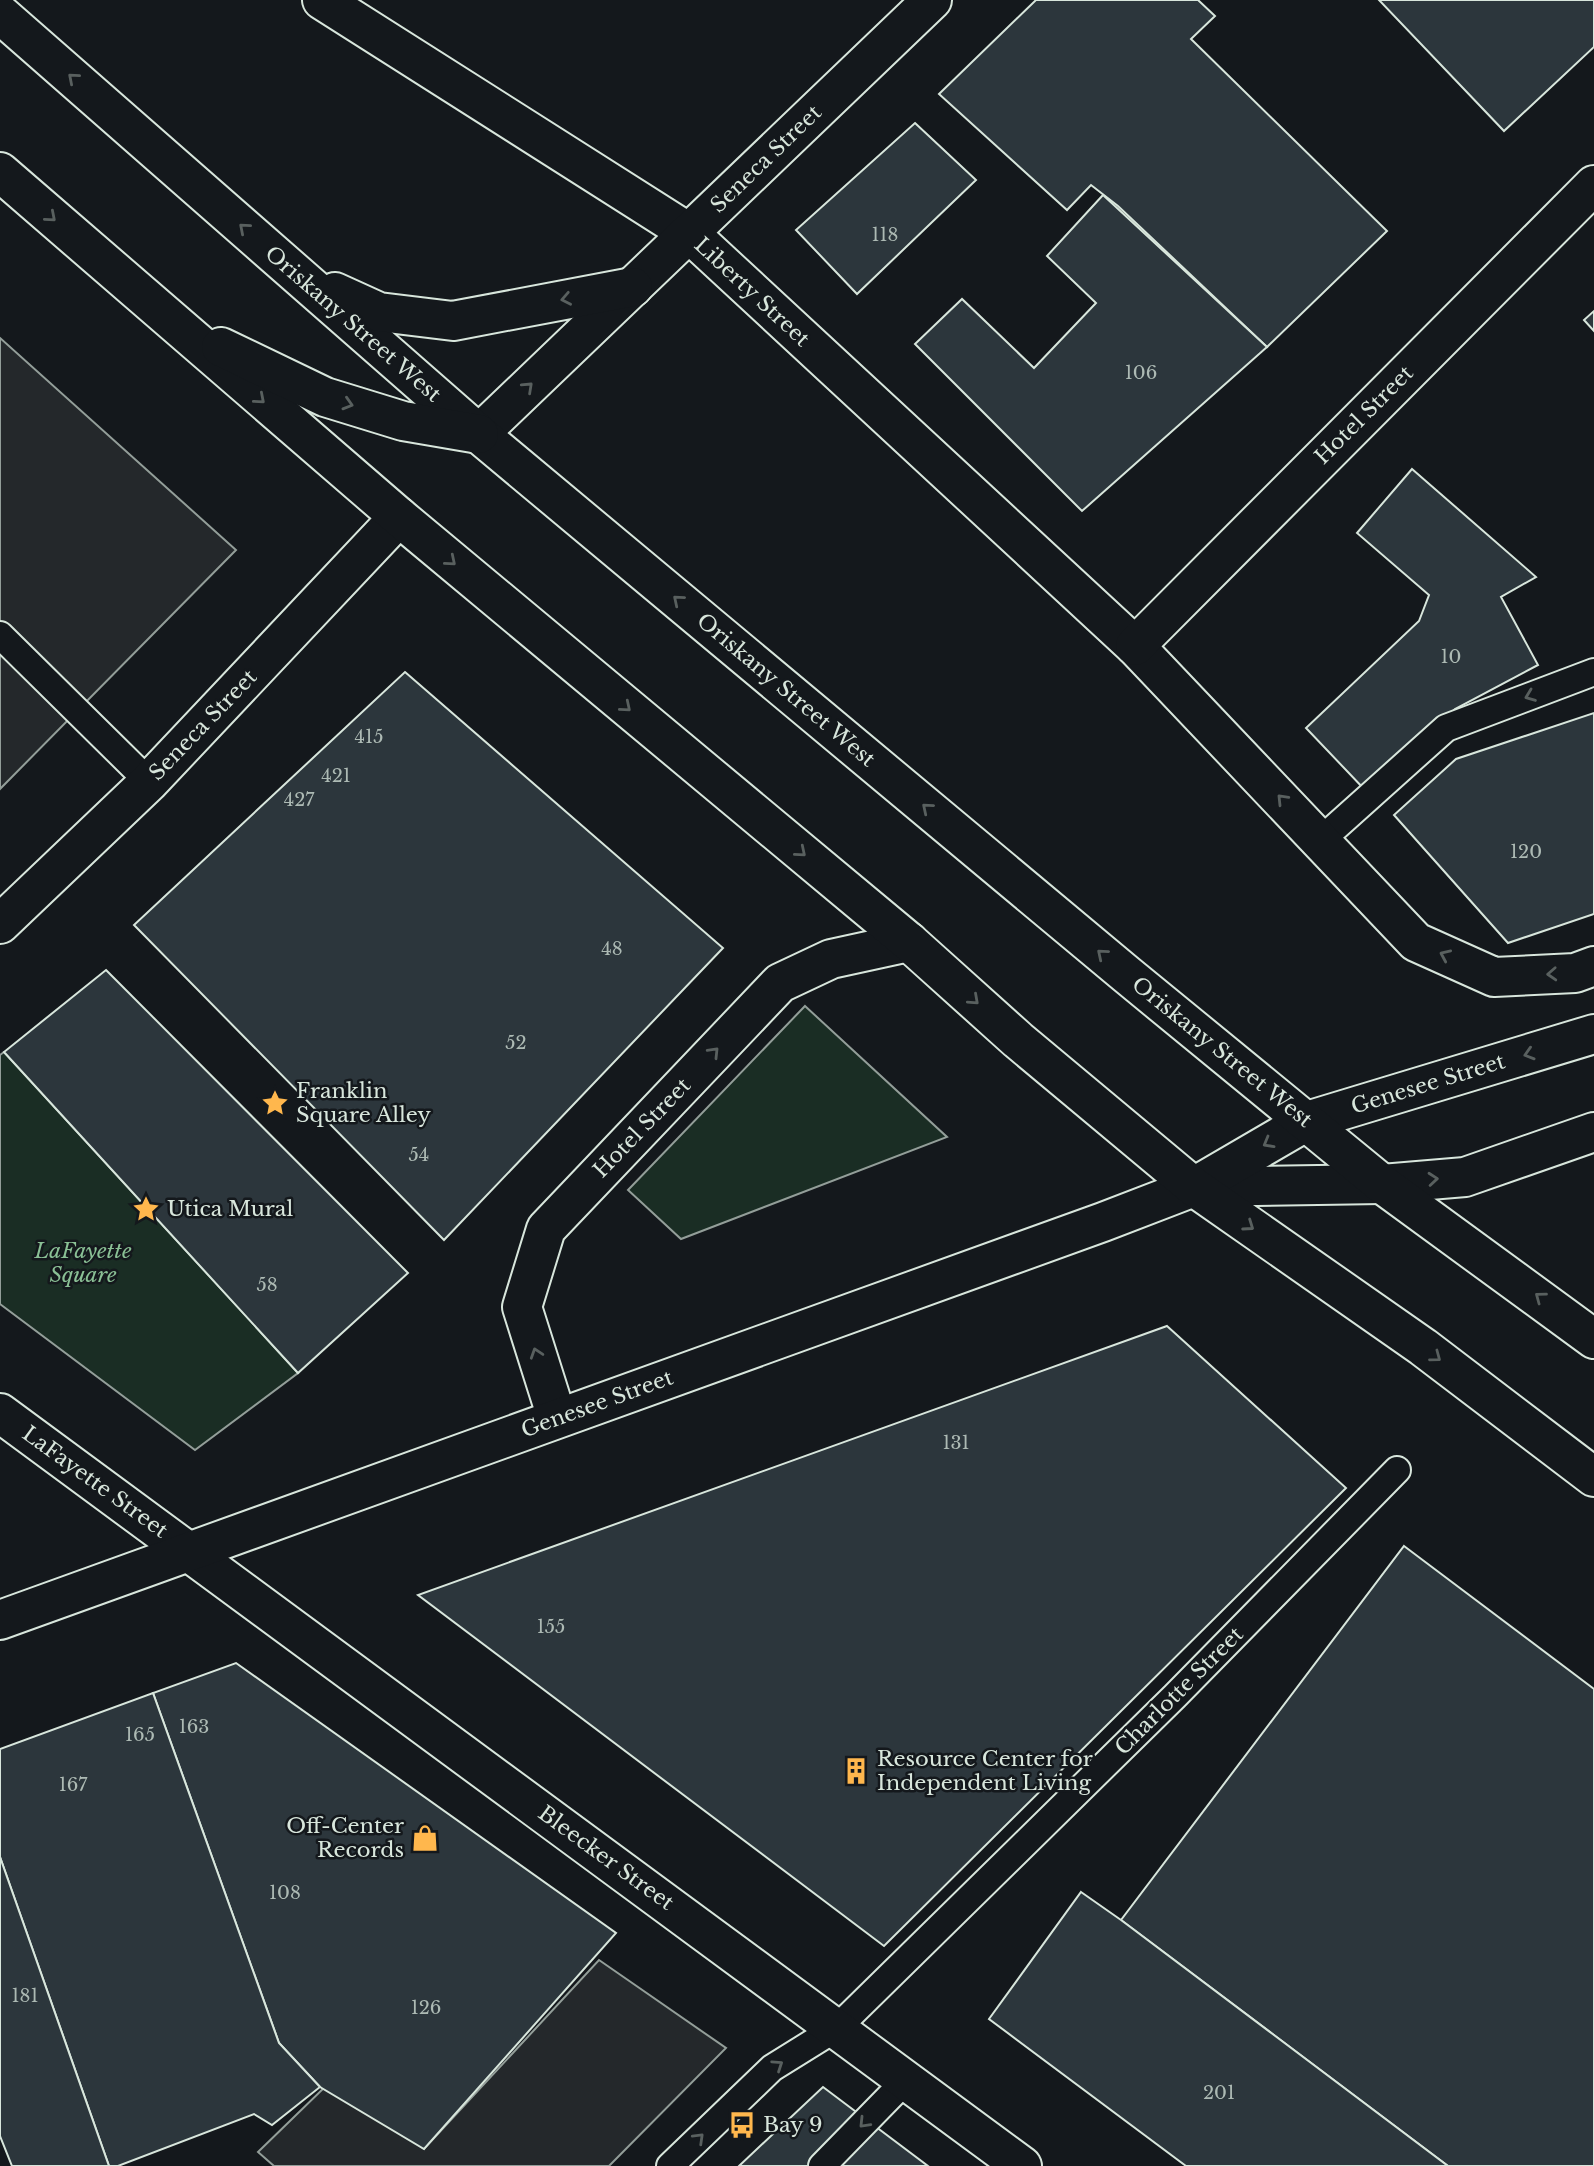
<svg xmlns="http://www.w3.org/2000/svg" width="1594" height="2166" font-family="'Libre Baskerville',serif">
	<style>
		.green { fill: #1a2d24; stroke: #939e99; stroke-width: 2 }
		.parking { fill: #24282b; stroke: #939e99; stroke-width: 2 }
		.building { fill: #2c363c; stroke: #d8e6dc; stroke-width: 2 }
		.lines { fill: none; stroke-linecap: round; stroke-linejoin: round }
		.service-casing { stroke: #d8e6dc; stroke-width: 30 }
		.minor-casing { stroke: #d8e6dc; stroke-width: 42 }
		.tertiary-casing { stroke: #d8e6dc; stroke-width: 42 }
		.secondary-casing { stroke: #d8e6dc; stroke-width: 42 }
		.primary-casing { stroke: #d8e6dc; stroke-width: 42 }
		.service { stroke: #14181c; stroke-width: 26 }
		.minor { stroke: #14181c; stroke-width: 38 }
		.tertiary { stroke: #14181c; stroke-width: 38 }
		.secondary { stroke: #14181c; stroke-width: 38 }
		.primary { stroke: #14181c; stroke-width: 38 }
		.oneway { stroke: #59605f }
		.labels { text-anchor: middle; stroke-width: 5; stroke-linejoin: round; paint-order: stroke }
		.number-label { font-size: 18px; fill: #adbab4 }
		.street-label { font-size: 21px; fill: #d8e6dc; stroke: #14181c }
		.poi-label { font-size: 21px; fill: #d8e6dc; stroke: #14181c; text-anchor: start }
		.park-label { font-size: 21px; font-style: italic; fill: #8ac095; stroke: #14181c }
	</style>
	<rect width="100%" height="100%" fill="#14181c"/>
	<g class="green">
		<path d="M805 1006 947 1137 681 1239 628 1190Z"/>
		<path d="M4 1052 298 1373 195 1450 0 1304V1055Z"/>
	</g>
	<g class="parking">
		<path d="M0 338 236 550 0 789Z"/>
		<path d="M599 1960 726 2048 609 2166H274L258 2152 330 2082 424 2149Z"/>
	</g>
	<g class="building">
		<path d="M1036 0H1198L1215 16 1191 39 1387 231 1267 347 1118 206 1091 185 1067 210 939 94Z"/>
		<path d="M1379 0H1594V47L1504 131Z"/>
		<path d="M915 123 976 180 857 294 796 230Z"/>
		<path d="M1103 195 1267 347 1082 511 915 344 962 299 1034 368 1096 303 1047 256Z"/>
		<path d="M1594 311V331L1584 320Z"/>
		<path d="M1412 469 1536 577 1501 597 1538 665 1455 709 1366 791 1306 728 1419 621 1429 595 1357 533Z"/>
		<path d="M405 672 723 948 444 1240 134 925Z"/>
		<path d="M1594 713V914L1508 943 1394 815 1456 759Z"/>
		<path d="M106 970 408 1273 298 1373 4 1052Z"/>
		<path d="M1167 1326 1346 1488 884 1946 418 1595Z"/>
		<path d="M1404 1546 1594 1689V2166H1448L1121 1920Z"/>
		<path d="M236 1663 616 1933 424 2149 320 2087 279 2043 153 1693Z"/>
		<path d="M153 1693 279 2043 320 2087 272 2125 254 2114 118 2166H109L0 1857V1749Z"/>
		<path d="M0 1857 109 2166H12L0 2136Z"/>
		<path d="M1081 1892 1121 1920 1448 2166H1186L989 2019Z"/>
		<path d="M823 2087 928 2166H739Z"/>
	</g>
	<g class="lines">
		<defs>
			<g id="service">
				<path d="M0 635 149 782"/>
				<path d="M1321 840 1446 728 1594 672"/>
				<path d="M670 2166 772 2068 838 2027 1175 1696 1397 1470"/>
				<path d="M822 2166 906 2080"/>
			</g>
			<g id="minor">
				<path d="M322 0 689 233 1135 646 1416 942 1494 977 1575 973 1594 966"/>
				<path d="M479 434 932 0"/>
				<path d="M1135 646 1594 185"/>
				<path d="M0 924 149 782 399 517"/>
				<path d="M557 1418 522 1307 546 1229 780 983 831 959 909 942"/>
			</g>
			<path id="tertiary" d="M0 1413 1022 2166"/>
			<g id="secondary">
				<path d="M1196 1187 1382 1184 1465 1177 1594 1132"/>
				<path d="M0 1620 1103 1222 1194 1187 1307 1121 1594 1034"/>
			</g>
			<g id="primary">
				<path d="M0 14 479 434 1126 974 1382 1184 1594 1339"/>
				<path d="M0 172 399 517 909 942 1018 1040 1194 1187 1423 1347 1594 1477"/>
				<path d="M335 292 379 312 453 321 633 287"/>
				<path d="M221 347 325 397 403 421 479 434"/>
			</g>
		</defs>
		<use href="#service" class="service-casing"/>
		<use href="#minor" class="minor-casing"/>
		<use href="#tertiary" class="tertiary-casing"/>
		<use href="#secondary" class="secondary-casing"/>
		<use href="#primary" class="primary-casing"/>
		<use href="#service" class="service"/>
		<use href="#minor" class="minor"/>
		<use href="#tertiary" class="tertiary"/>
		<use href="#secondary" class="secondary"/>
		<use href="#primary" class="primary"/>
	</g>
	<defs><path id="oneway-chevron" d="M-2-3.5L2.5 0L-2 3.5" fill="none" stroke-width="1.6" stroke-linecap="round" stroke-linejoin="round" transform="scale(1.75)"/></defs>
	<g class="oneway">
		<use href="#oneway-chevron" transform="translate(73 78) rotate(-139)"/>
		<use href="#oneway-chevron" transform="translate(51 217) rotate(41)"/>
		<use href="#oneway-chevron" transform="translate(244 228) rotate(-139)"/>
		<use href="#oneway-chevron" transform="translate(566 299) rotate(169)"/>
		<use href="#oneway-chevron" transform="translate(528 387) rotate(-43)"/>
		<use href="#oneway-chevron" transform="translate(260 399) rotate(41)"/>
		<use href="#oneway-chevron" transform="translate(348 404) rotate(17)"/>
		<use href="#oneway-chevron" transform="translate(451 561) rotate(40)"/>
		<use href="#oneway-chevron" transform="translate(678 600) rotate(-140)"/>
		<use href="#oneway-chevron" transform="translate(1530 696) rotate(159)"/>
		<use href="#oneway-chevron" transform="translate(626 707) rotate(40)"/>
		<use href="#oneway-chevron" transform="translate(1282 799) rotate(-134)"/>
		<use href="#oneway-chevron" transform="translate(927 808) rotate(-140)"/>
		<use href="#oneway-chevron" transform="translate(801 852) rotate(40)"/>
		<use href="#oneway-chevron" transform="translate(1102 954) rotate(-140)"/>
		<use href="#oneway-chevron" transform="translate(1445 955) rotate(-156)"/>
		<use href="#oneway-chevron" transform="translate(1552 974) rotate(177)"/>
		<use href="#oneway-chevron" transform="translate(974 1000) rotate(42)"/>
		<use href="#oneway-chevron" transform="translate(714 1052) rotate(-46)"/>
		<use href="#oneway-chevron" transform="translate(1529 1054) rotate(163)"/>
		<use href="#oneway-chevron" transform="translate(1268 1143) rotate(150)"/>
		<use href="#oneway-chevron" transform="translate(1433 1179) rotate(-5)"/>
		<use href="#oneway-chevron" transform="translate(1249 1226) rotate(35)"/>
		<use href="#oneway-chevron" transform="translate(1540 1297) rotate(-143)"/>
		<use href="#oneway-chevron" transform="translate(536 1353) rotate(-108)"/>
		<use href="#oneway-chevron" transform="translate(1436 1357) rotate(37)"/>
		<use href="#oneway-chevron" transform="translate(778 2065) rotate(-34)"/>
		<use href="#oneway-chevron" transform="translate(864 2123) rotate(134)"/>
		<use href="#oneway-chevron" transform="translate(699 2138) rotate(-44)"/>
	</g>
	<defs>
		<symbol id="sight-bare" viewBox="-9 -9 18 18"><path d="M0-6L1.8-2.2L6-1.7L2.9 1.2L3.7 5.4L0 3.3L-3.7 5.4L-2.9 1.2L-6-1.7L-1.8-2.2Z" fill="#ffb74d" stroke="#14181c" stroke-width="2.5" paint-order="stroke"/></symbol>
		<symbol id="building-bare" viewBox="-9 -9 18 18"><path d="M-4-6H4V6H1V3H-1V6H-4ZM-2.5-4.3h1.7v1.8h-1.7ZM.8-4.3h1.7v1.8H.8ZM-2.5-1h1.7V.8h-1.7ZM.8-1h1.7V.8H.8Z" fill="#ffb74d" stroke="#14181c" stroke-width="2.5" paint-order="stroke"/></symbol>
		<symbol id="shop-bare" viewBox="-9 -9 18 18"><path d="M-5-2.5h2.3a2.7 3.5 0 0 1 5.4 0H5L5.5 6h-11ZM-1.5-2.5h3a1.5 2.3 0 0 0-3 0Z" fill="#ffb74d" stroke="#14181c" stroke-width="2.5" paint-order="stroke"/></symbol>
		<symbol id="bus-bare" viewBox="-9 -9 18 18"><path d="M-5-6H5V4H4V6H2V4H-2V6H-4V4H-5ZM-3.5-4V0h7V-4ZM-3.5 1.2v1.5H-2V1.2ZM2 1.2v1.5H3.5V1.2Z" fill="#ffb74d" stroke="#14181c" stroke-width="2.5" paint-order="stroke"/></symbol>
	</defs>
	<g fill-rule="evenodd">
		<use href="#sight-bare" x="256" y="1084" width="38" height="38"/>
		<use href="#sight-bare" x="127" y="1190" width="38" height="38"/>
		<use href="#building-bare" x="837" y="1752" width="38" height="38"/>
		<use href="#shop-bare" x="406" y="1819" width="38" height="38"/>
		<use href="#bus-bare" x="723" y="2106" width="38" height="38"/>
	</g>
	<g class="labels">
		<g class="number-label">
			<text x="885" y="241">118</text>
			<text x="1141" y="379">106</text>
			<text x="1451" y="663">10</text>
			<text x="369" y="743">415</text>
			<text x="336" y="782">421</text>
			<text x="299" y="806">427</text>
			<text x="1526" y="858">120</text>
			<text x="612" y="955">48</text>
			<text x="516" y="1049">52</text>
			<text x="419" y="1161">54</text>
			<text x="267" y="1291">58</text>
			<text x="956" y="1449">131</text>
			<text x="551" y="1633">155</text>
			<text x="194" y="1733">163</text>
			<text x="140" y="1741">165</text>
			<text x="73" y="1791">167</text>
			<text x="285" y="1899">108</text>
			<text x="25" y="2002">181</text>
			<text x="426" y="2014">126</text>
			<text x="1219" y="2099">201</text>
		</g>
		<g class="street-label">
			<text transform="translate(766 159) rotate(-44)" y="7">Seneca Street</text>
			<text transform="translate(752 292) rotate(43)" y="7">Liberty Street</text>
			<text transform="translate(353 324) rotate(41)" y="7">Oriskany Street West</text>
			<text transform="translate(1364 415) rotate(-45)" y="7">Hotel Street</text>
			<text transform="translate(786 690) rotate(40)" y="7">Oriskany Street West</text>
			<text transform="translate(203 725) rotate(-46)" y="7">Seneca Street</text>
			<text transform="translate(1222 1052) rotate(39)" y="7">Oriskany Street West</text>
			<text transform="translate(1428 1084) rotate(-17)" y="7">Genesee Street</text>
			<text transform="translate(642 1128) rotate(-46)" y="7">Hotel Street</text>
			<text transform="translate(597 1404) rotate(-20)" y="7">Genesee Street</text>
			<text transform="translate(95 1482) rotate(36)" y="7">LaFayette Street</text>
			<text transform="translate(1179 1691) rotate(-45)" y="7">Charlotte Street</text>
			<text transform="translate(606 1858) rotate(36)" y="7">Bleecker Street</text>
		</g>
		<g class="poi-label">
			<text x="296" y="1098">Franklin<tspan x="296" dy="24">Square Alley</tspan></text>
			<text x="167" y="1216">Utica Mural</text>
			<text x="877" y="1766">Resource Center for<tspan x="877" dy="24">Independent Living</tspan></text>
			<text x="404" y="1833" text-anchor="end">Off-Center<tspan x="404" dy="24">Records</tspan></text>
			<text x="763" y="2132">Bay 9</text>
		</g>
		<g class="park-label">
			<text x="83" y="1258">LaFayette<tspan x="83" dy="24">Square</tspan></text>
		</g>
	</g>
</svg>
